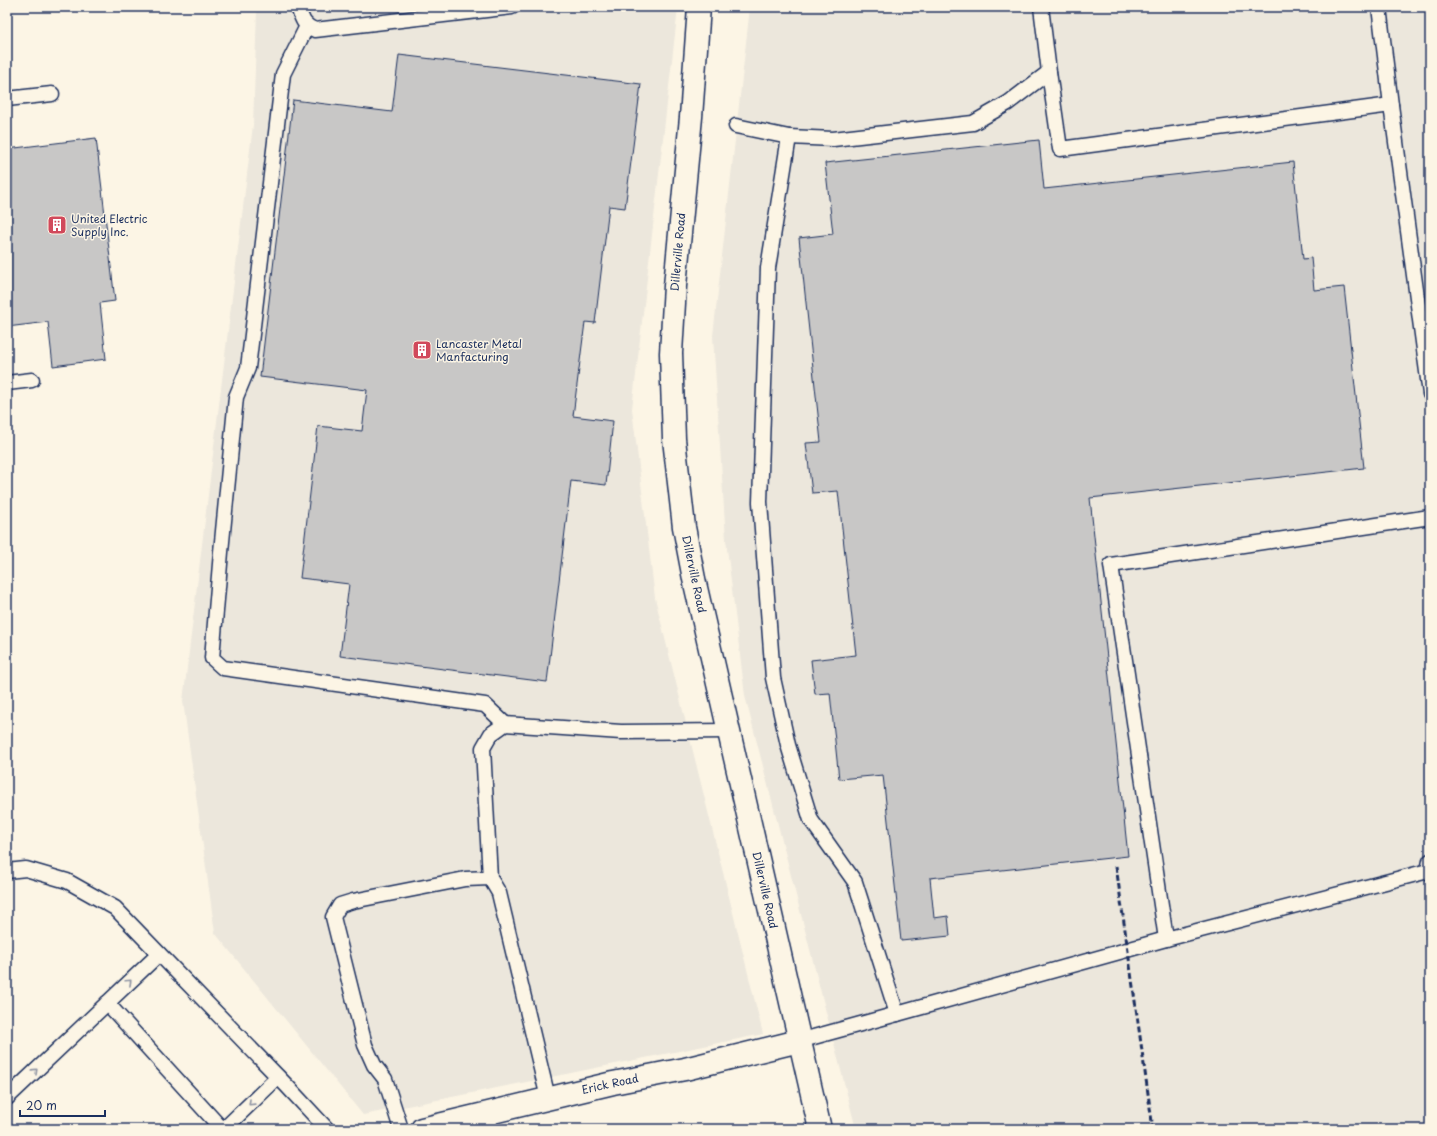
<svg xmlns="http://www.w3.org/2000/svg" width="1437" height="1136" font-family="'Playpen Sans',sans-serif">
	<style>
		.built { fill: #ece7dc }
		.building { fill: #c8c7c6; stroke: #1b2f5e }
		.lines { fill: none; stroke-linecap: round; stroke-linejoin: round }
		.lane-casing { stroke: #1b2f5e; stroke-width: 17 }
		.street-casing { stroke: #1b2f5e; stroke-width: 25 }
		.secondary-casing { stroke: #1b2f5e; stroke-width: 25 }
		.lane { stroke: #fcf5e5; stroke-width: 14 }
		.street { stroke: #fcf5e5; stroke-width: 22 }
		.secondary { stroke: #fcf5e5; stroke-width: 22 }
		.rail { stroke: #1b2f5e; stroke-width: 3; stroke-dasharray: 6 3; stroke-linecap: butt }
		.oneway { stroke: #8c92a2 }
		.labels { text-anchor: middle; stroke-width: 3; stroke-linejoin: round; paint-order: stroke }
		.poi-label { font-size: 11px; fill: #1b2f5e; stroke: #fcf5e5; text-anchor: start }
		.street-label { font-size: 11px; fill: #1b2f5e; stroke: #fcf5e5 }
	</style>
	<rect width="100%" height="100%" fill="#fcf5e5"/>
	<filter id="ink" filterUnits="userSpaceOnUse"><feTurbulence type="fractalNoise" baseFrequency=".025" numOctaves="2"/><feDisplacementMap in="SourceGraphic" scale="8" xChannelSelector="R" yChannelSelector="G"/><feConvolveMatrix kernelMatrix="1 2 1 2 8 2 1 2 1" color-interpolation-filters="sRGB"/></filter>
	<g filter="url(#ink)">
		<g class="built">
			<path d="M277 7H677L678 8 632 409 655 598 763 1034 363 1115 215 933 183 701 253 125 257 10Z"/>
			<path d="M750 7H1430V1129H856L745 696 726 540 713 336Z"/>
		</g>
		<g class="building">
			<path d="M399 55 641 84 625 208 609 206 595 323 585 322 573 416 613 421 606 485 571 481 547 682 340 656 349 584 300 578 318 426 362 431 367 390 260 377 293 100 392 112Z"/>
			<path d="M96 138 115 301 100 303 106 359 53 366 48 322 7 327V149Z"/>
			<path d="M1039 140 1044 189 1293 162 1303 259 1311 258 1314 290 1344 287 1364 468 1090 498 1128 856 930 878 934 918 948 916 950 936 901 941 883 775 839 779 830 693 815 694 811 660 856 655 838 491 812 493 806 443 821 442 799 238 833 234 825 163Z"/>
		</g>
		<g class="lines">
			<defs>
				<g id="lane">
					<path d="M298 7C302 19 303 25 315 30L512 7"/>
					<path d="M307 26 283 74 248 368 236 397 221 552 212 658 223 668 485 705 505 724"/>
					<path d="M1049 72 1060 149 1391 105 1379 7"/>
					<path d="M7 99 52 94"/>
					<path d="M1391 105 1430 394"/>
					<path d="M736 126 789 137 768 268 760 502 773 678 788 745 811 820 855 882 897 1014 799 1041"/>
					<path d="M789 137 833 139 973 123 1008 103 1049 72 1041 7"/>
					<path d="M7 383 32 380"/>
					<path d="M1430 517 1111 565 1166 939 1428 871 1430 861"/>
					<path d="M7 871 26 869 67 881 115 908 286 1085 327 1129"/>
					<path d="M490 878 483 748 491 734 505 724 621 732 729 731"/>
					<path d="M107 1003 222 1129"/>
					<path d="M897 1014 1166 939"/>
					<path d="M7 1098 159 954"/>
					<path d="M488 1113 489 1129"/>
					<path d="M224 1129 278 1077"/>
					<path d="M401 1129 385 1079 374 1065 365 1045 333 917 340 905 353 901 465 879 490 878 499 893 548 1098"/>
				</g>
				<path id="street" d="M422 1129 613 1083 685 1069 799 1041"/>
				<path id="secondary" d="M699 7 691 117 675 286 671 353 674 439 684 527 694 579 820 1129"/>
			</defs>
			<use href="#lane" class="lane-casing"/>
			<use href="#street" class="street-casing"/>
			<use href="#secondary" class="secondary-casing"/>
			<use href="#lane" class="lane"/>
			<use href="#street" class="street"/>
			<use href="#secondary" class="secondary"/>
			<path class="rail" d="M1116 866 1153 1129"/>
		</g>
		<defs><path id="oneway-chevron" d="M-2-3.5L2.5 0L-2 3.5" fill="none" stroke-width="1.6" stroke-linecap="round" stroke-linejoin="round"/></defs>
		<g class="oneway">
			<use href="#oneway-chevron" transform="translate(129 982) rotate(-43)"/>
			<use href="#oneway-chevron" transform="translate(35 1071) rotate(-44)"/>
			<use href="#oneway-chevron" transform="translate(251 1103) rotate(136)"/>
		</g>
	</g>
	<defs>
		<symbol id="building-square" viewBox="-11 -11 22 22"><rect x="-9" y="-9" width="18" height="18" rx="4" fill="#d1495b" stroke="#fcf5e5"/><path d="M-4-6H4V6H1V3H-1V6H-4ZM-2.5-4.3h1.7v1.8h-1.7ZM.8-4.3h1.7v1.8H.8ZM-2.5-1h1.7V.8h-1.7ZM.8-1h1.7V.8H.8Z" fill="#fff"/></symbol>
	</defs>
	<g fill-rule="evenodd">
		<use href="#building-square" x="46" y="214" width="22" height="22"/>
		<use href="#building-square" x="411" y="339" width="22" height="22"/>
	</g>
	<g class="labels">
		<g class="poi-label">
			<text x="71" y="223">United Electric<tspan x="71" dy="13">Supply Inc.</tspan></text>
			<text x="436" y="348">Lancaster Metal<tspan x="436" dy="13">Manfacturing</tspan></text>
		</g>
		<g class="street-label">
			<text transform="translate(678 252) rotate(-85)" y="4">Dillerville Road</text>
			<text transform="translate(694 574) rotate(78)" y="4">Dillerville Road</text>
			<text transform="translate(765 890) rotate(77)" y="4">Dillerville Road</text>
			<text transform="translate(610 1084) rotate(-12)" y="4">Erick Road</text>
		</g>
	</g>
	<rect width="1437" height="1136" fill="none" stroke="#fcf5e5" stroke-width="24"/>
	<rect x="12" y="12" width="1413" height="1112" fill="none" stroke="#1b2f5e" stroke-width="1.5" filter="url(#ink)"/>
	<path d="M20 1110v6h85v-6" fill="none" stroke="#1b2f5e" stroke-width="2"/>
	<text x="26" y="1110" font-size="12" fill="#1b2f5e" stroke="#fcf5e5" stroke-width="3" paint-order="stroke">20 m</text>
</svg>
